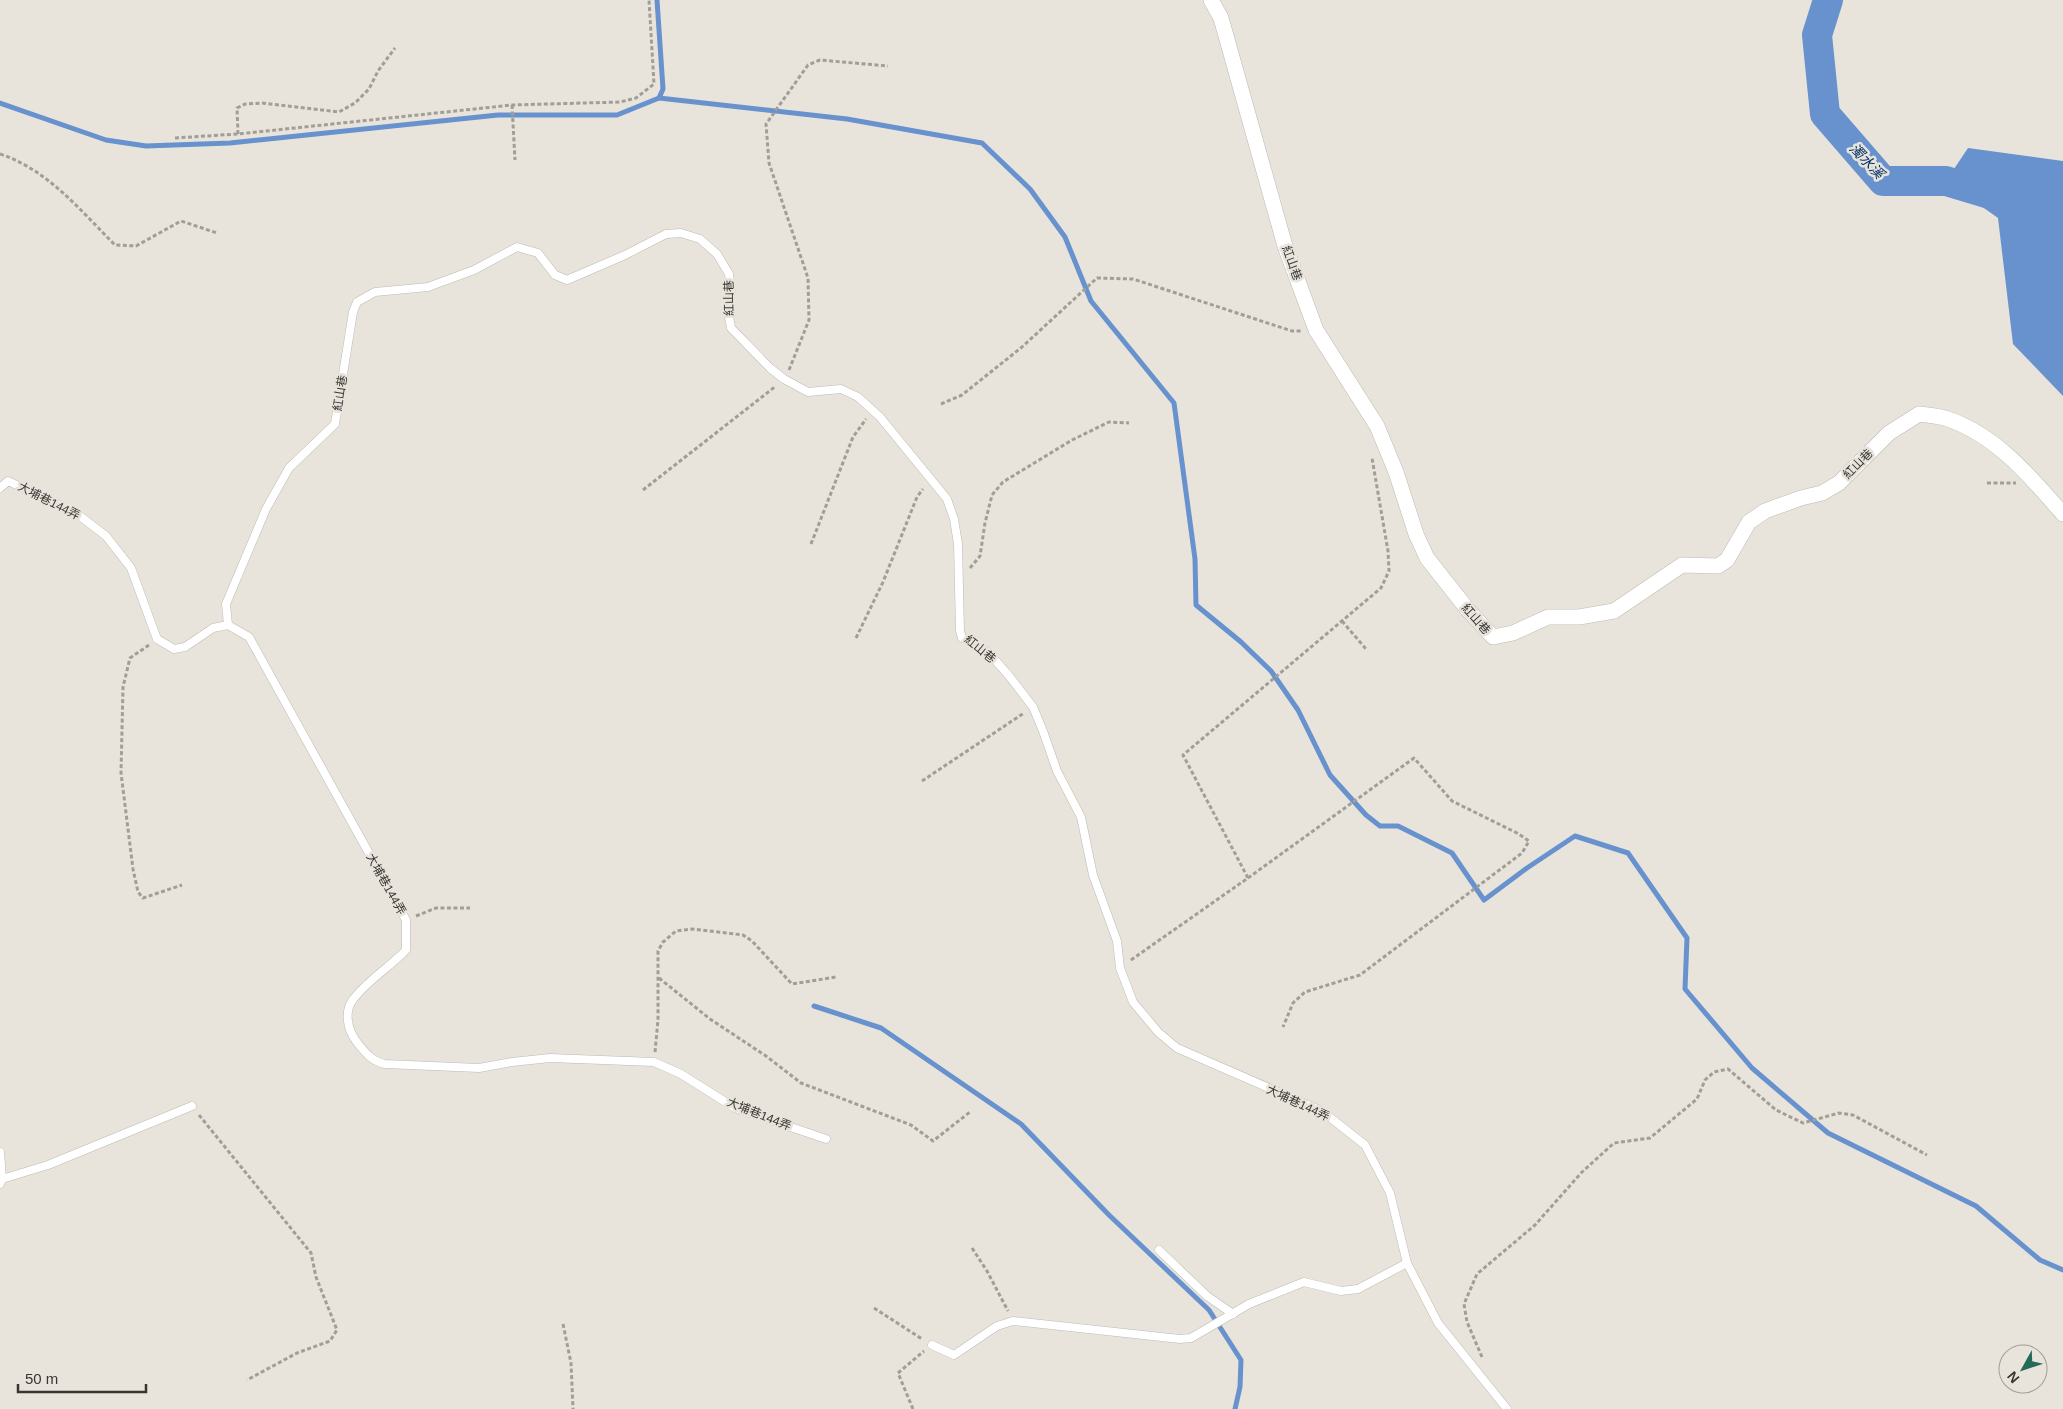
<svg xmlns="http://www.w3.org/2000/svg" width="2063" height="1409" font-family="Arial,'Noto Sans TC',sans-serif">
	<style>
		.water { fill: #6792cd }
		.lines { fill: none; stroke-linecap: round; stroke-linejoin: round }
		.stream { stroke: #6792cd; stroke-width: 5 }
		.river { stroke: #6792cd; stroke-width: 30 }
		.lane-casing { stroke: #bebab3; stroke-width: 9 }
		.street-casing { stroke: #bebab3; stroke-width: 16 }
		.path { stroke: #a19e98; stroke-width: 3; stroke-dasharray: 4 2.5; stroke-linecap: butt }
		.lane { stroke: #fff; stroke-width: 8 }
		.street { stroke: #fff; stroke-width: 15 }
		.labels { text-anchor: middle; stroke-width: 5; stroke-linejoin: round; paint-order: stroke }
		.street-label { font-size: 12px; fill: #383633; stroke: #e8e4dc }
		.water-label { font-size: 14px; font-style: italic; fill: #033166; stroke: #e8e4dc }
	</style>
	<rect width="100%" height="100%" fill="#e8e4dc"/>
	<path class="water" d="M1968 148 2063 161V396L2013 344 1998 218 1946 181Z"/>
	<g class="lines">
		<g class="stream">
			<path d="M657 0 663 89 659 98"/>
			<path d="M0 103 106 140 146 146 230 143 498 115H617L659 98 847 119 982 143 1030 189 1065 237 1091 301 1174 403 1195 559 1196 605 1241 642 1271 671 1298 710 1330 775 1366 815 1380 826H1398L1452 853 1484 900 1527 868 1575 836 1628 853 1687 938 1685 989 1752 1068 1828 1133 1976 1206 2040 1260 2063 1270"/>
			<path d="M814 1006 881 1028 1021 1124 1109 1215 1209 1310 1241 1360 1240 1387 1235 1409"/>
		</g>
		<path class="river" d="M1828 0 1817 35 1825 114 1883 181H1946L2063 216"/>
		<defs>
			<g id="lane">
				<path d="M0 488 8 481 76 513 106 536 131 568 157 639 174 649 185 647 213 628 228 625 249 637 406 920V950C390 967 365 982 352 1001 344 1013 348 1030 356 1041 365 1052 371 1061 385 1064L479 1068 512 1062 550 1058 654 1062 681 1074 735 1108 826 1139"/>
				<path d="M228 625 226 604 266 509 289 468 335 424 353 312 357 302 375 292 428 287 474 270 517 247 538 253 555 275 567 280 625 255 666 234 681 233 700 239 717 254 729 274 731 289 729 317 731 328 770 368 784 379 808 392 841 389 858 397 880 417 947 499 954 519 958 544 960 631 962 638 988 652 1010 677 1033 707 1043 731 1057 771 1081 817 1093 875 1117 941 1120 968 1133 1002 1158 1032 1177 1048 1322 1111 1365 1145 1390 1193 1407 1263 1438 1323 1507 1409"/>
				<path d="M0 1152 2 1179"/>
				<path d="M0 1184 2 1179 48 1165 192 1106"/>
				<path d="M1159 1250 1207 1296 1233 1314"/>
				<path d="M932 1345 954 1355 997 1326 1013 1321 1180 1339 1191 1338 1249 1304 1304 1282 1341 1291 1358 1289 1407 1263"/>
			</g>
			<path id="street" d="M1211 0 1221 18 1285 246 1316 330 1377 426 1396 472 1416 534 1427 558 1468 610 1493 637 1513 633 1548 617H1579L1614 611 1682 565 1718 566 1727 560 1749 522 1765 511 1801 498 1822 493 1839 483 1889 433 1919 414C1928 415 1937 416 1945 418 1995 434 2030 476 2063 514"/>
		</defs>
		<use href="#lane" class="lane-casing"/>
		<use href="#street" class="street-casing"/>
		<g class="path">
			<path d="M512 105 515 160"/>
			<path d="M238 134 237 108 245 104 262 103 339 112 355 103 369 89 378 71 395 48"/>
			<path d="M175 138 238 134 512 105 620 102 636 98 654 84 649 0"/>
			<path d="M0 154C48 170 80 210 115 245L136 246 181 221 217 233"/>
			<path d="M789 370 809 320 808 278 769 163 766 124 808 65 820 60 888 66"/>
			<path d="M941 404 962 395 1022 347 1097 278 1133 279 1292 331H1301"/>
			<path d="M1987 483H2016"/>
			<path d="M643 490 776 386"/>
			<path d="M811 544 853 437 866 419"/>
			<path d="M970 568 980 556 985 523 992 495 1003 482 1072 440 1109 422 1129 423"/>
			<path d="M1342 621 1366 649"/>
			<path d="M856 638 883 582 917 497 923 489"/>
			<path d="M149 645 130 658 123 687 121 773 133 869 138 892 143 898 182 885"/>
			<path d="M922 781 1024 713"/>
			<path d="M1248 878 1414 758 1452 801 1517 833 1529 841 1522 853 1360 975 1305 992 1293 1003 1283 1027"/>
			<path d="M416 916 436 908H470"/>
			<path d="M1131 960 1248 878 1183 755 1381 588 1389 571 1388 551 1372 458"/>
			<path d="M659 978 710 1019 766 1056 801 1083 911 1125 933 1141 970 1112"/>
			<path d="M655 1052 658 1020V951L663 942 676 931 692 929 743 935 752 941 792 984 836 977"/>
			<path d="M199 1115 311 1253 316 1277 337 1330 330 1341 297 1353 247 1380"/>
			<path d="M972 1248 987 1271 1008 1311"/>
			<path d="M874 1308 922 1339"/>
			<path d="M563 1324 571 1363 573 1409"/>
			<path d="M1482 1357 1467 1322 1464 1304 1477 1274 1535 1225 1582 1172 1614 1143 1650 1138 1697 1099 1705 1080 1714 1072 1728 1069 1776 1110 1803 1123 1839 1113 1853 1115 1927 1155"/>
			<path d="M913 1409 898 1373 924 1351"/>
		</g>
		<use href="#lane" class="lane"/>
		<use href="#street" class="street"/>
	</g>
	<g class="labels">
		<g class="street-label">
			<text transform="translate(1292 263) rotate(70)" y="4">紅山巷</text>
			<text transform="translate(729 298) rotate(-91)" y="4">紅山巷</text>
			<text transform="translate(340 393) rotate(-81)" y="4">紅山巷</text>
			<text transform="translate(1858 464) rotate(-45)" y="4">紅山巷</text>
			<text transform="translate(49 501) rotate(27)" y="4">大埔巷144弄</text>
			<text transform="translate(1476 619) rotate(48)" y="4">紅山巷</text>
			<text transform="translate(980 649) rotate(39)" y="4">紅山巷</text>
			<text transform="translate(386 884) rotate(61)" y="4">大埔巷144弄</text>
			<text transform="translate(1298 1103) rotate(25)" y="4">大埔巷144弄</text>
			<text transform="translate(759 1114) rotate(22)" y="4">大埔巷144弄</text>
		</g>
		<g class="water-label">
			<text transform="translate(1867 161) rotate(46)" y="5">濁水溪</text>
		</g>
	</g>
	<g transform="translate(2023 1369) rotate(230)"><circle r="24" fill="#e8e4dc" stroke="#a29e98"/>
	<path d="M0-4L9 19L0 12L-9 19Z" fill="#266959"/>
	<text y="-8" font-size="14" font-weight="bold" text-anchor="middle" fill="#383633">N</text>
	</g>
	<path d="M18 1384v8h128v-8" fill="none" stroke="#383633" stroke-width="2.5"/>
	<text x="25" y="1384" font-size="15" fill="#383633" stroke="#e8e4dc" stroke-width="4" paint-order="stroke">50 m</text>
</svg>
